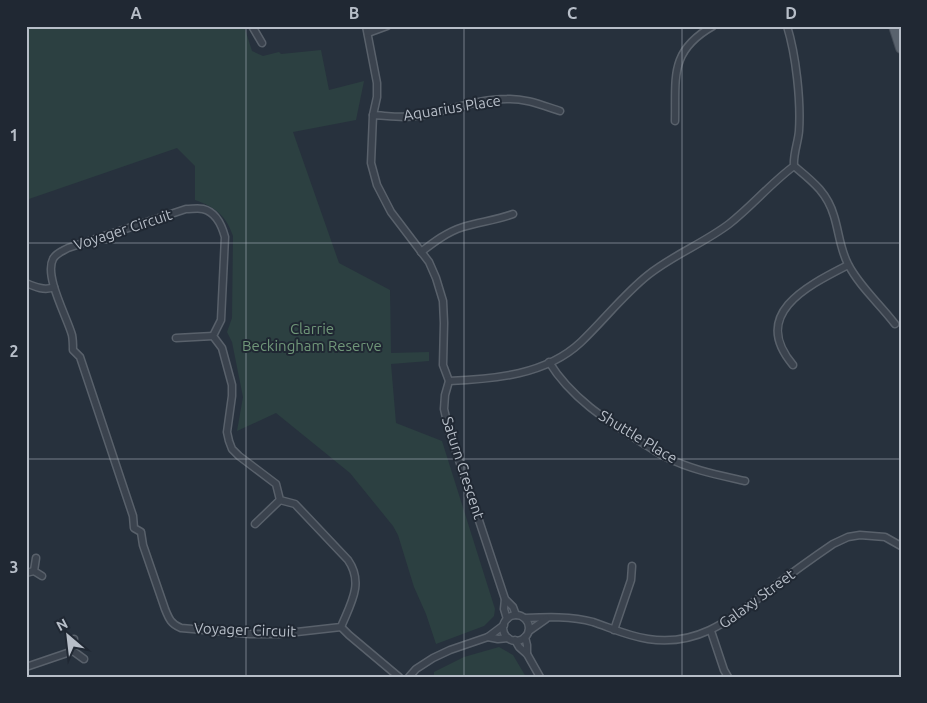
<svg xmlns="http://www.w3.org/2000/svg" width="927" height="703" font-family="Ubuntu,sans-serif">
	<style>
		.green { fill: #2c4041 }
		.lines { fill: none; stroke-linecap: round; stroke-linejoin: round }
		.street-casing { stroke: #59616b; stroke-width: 9 }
		.primary-casing { stroke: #444c57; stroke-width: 12 }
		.street { stroke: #3b434e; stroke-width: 6 }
		.primary { stroke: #59626d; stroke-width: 10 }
		.grid { fill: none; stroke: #b7bec8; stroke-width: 1; stroke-opacity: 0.55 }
		.labels { text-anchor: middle; stroke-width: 4; stroke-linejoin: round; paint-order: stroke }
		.street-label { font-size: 15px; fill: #b7bec8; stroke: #202833 }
		.park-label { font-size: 15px; fill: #709779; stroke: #202833 }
		.neatline { fill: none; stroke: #b7bec8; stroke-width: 2 }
		.grid-label { font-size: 16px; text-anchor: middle; font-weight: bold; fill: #b7bec8 }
	</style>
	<rect width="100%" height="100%" fill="#27313d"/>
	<g class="green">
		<path d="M26 26H244L252 51 263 56 279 52 281 54 321 50 329 90 364 81 356 120 293 132 339 263 390 290 391 353 429 352V361L391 364 396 423 442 441 495 609 494 616 484 626 436 644 426 614 414 587 398 535 393 526 350 473 276 413 237 431 243 397 232 342 227 332 232 318 233 236C226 215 215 207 195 200V166L177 148 26 200Z"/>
		<path d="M499 647 513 655 526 677H434V672L464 657Z"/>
	</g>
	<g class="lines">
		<defs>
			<g id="street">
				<path d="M252 26 262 43"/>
				<path d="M366 26 377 83V97L373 115 371 163 377 185 391 212 429 262 436 278 443 301 444 323 443 365 449 381 445 395 444 409 449 430 505 599 504 609 507 619"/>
				<path d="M368 33 387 26"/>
				<path d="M373 115C390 116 407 119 423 115 452 110 478 99 507 99 525 98 544 106 560 111"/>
				<path d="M675 121C676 77 669 51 713 26"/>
				<path d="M794 166C812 181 827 192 834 216 839 232 840 249 848 264 859 286 880 304 895 324"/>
				<path d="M186 209C192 209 198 208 203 209 216 212 222 226 225 237L221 320 213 336 222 348 232 385V396L227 432 229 441 232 449 239 456 276 484 280 500 295 504 348 560C364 583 351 603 341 627L279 634H250L181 628C171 624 169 619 165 609L143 545 141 532 134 528 133 516 80 357 73 350C73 345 73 340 72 335 67 317 44 276 53 259 56 253 63 251 68 248Z"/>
				<path d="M421 252C434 242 447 232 463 227 479 222 497 220 513 214"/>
				<path d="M26 283C35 287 45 291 54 287"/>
				<path d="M176 338 213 336"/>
				<path d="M549 362C571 398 606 420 641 442 650 447 658 454 668 458 692 470 719 475 745 481"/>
				<path d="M793 365C750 314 807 286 848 265"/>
				<path d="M449 381C495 379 546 375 581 342 604 320 624 294 648 275 673 255 704 243 729 224 752 206 771 183 794 166 793 154 798 143 799 131 801 101 796 55 787 26"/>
				<path d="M255 524 280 500"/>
				<path d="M36 558 34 571 42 576"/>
				<path d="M26 573 34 571"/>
				<path d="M505 599 513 607 516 615"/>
				<circle cx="516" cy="628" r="13"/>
				<path d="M525 618C546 617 572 616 593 622 611 628 628 636 648 639 698 647 731 619 768 591 789 575 811 559 833 544L848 537 860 535 885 537 901 546"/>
				<path d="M341 627 349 635 399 677"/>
				<path d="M614 630 631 580 632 566"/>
				<path d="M529 631 546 619"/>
				<path d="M711 631 724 670 728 677"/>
				<path d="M488 637 498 639 508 638"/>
				<path d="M525 637 527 645V654"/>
				<path d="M74 639 73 651 84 659"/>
				<path d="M515 640 519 647 527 654 540 677"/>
				<path d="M26 667 73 651"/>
				<path d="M409 677 416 669 433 658 450 650 488 637 504 625"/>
			</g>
			<path id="primary" d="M894 26 901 48"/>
		</defs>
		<use href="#street" class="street-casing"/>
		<use href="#primary" class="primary-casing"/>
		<use href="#street" class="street"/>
		<use href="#primary" class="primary"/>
	</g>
	<path class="grid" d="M246 26V677M464 26V677M682 26V677M26 243H901M26 459H901"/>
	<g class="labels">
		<g class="street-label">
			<text transform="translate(452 108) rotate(-9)" y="5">Aquarius Place</text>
			<text transform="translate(123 230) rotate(-18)" y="5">Voyager Circuit</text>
			<text transform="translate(638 437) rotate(31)" y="5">Shuttle Place</text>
			<text transform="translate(463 468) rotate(72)" y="5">Saturn Crescent</text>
			<text transform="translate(757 599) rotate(-36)" y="5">Galaxy Street</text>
			<text transform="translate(245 630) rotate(2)" y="5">Voyager Circuit</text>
		</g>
		<g class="park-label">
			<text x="312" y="334">Clarrie<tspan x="312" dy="17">Beckingham Reserve</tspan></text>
		</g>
	</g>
	<rect width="927" height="703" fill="none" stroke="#202833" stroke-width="55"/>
	<g transform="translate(68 636) rotate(332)" stroke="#202833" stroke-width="4" paint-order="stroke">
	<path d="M0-4L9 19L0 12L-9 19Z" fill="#b7bec8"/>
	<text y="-8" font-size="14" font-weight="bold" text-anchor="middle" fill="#b7bec8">N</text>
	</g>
	<rect x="28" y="28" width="872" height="648" class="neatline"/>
	<g class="grid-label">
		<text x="136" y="19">A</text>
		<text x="354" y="19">B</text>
		<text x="572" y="19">C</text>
		<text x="791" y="19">D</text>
		<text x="14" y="141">1</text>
		<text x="14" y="357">2</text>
		<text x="14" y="573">3</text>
	</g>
</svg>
